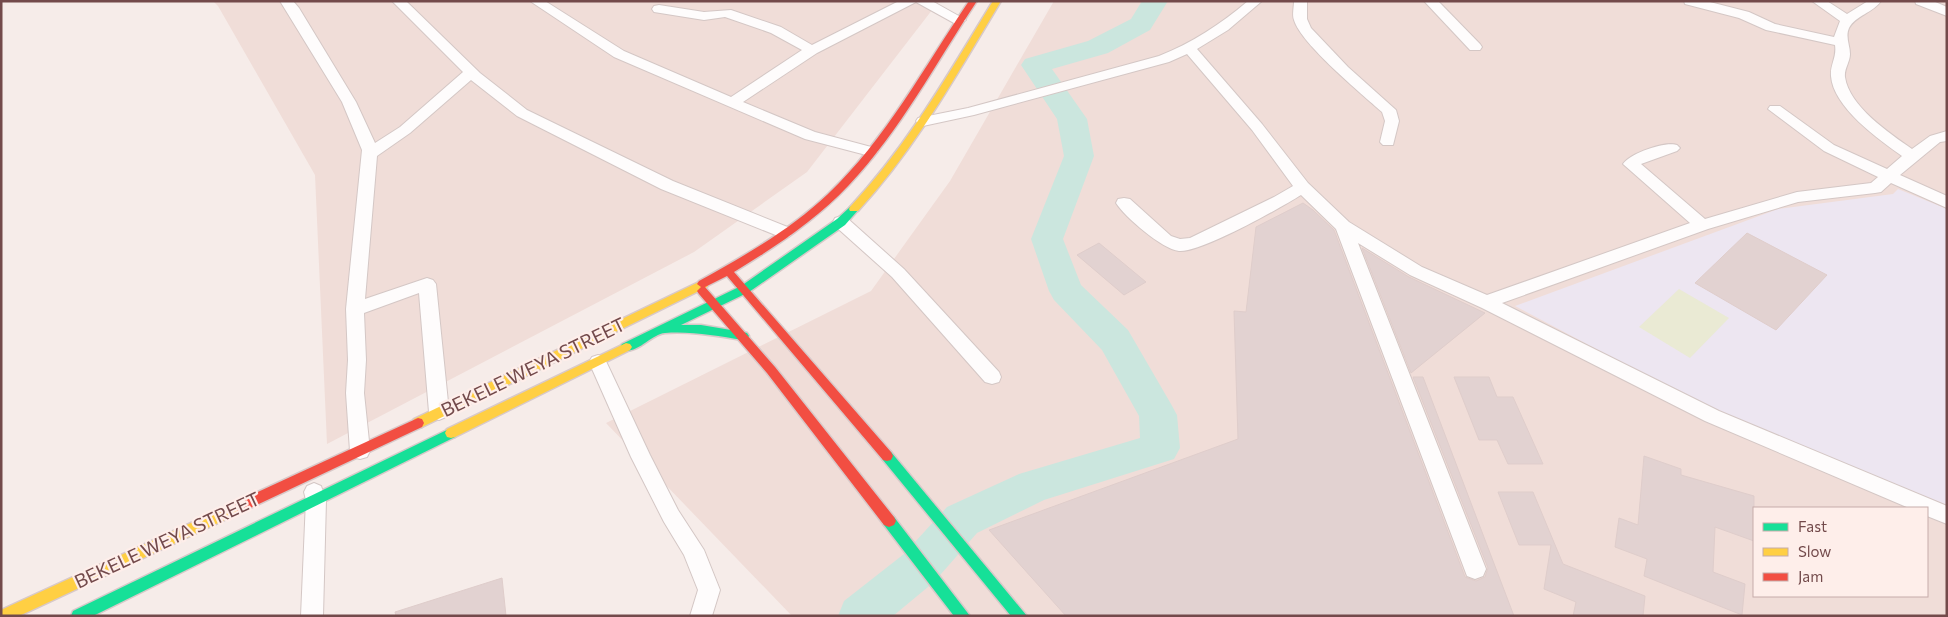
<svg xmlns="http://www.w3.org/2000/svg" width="1948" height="617" font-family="Commissioner,sans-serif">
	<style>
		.residential { fill: #f0ddd8; fill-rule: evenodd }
		.education { fill: #ede6f1 }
		.green { fill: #eaead4 }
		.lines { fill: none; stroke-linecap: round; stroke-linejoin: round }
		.river { fill: #cbe6de; fill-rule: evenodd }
		.building { fill: #e2d2d1; stroke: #dfcdcb }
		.street-casing { stroke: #d4c7c5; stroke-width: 2 }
		.fast-casing { stroke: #d8c9c9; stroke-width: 3 }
		.slow-casing { stroke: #d8c9c9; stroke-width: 3 }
		.jam-casing { stroke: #d8c9c9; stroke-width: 3 }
		.street { fill: #fefcfc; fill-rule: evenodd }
		.fast { fill: #16e098; fill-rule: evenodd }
		.slow { fill: #ffcf43; fill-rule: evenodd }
		.jam { fill: #f24e42; fill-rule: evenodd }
		.labels { text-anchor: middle; stroke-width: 4.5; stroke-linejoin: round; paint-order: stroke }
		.street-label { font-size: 19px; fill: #734a4b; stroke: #feeeea }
	</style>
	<rect width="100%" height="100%" fill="#f6ece9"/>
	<g class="residential">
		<path d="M213 1H939L807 172 694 252 327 444 315 175 218 6Z"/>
		<path d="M1054 1H1947V616H792L606 423 871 291 950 181ZM1754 508H1927V596H1754Z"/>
	</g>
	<path class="education" d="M1898 189 1947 209V505L1719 414 1515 306 1778 209 1893 194Z"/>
	<path class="green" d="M1679 289 1729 318 1690 358 1639 327Z"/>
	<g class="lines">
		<path class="river" d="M1142 1H1168L1150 30 1108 53 1052 69 1087 119 1094 156 1063 239 1081 285 1128 330 1171 404 1177 415 1180 448 1174 459 1044 500 977 533 934 582 893 616H838L844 601 904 554 947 507 1019 474 1140 438 1139 416 1102 350 1054 300 1049 291 1031 239 1064 156 1057 119 1021 65 1025 59 1088 41 1131 19Z"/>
	</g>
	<g class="building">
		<path d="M1303 203 1313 210 1334 230 1465 577 1476 581 1485 577 1488 568 1413 377H1423L1514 616H1066L989 530 1238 439 1234 311 1246 312 1256 227Z"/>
		<path d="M1747 233 1827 275 1776 330 1695 283Z"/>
		<path d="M1099 243 1146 282 1124 295 1077 255Z"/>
		<path d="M1362 248 1409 277 1485 313 1411 373Z"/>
		<path d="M1454 377H1489L1497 397H1513L1543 464H1508L1497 440H1479Z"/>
		<path d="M1644 456 1681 469V475L1754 496V541L1715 527 1713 572 1745 584 1742 615 1644 576 1647 559 1615 547 1619 518 1638 525Z"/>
		<path d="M1498 492H1533L1563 564 1645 596 1643 616H1573L1576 602 1544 589 1551 545H1519Z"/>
		<path d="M502 578 506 616H396L395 612Z"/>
	</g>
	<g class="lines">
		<defs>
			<g id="street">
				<path d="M280 1H293L299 8 356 102 375 143 400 127 463 72 392 1H406L480 73 527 110 673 181 790 228 792 232 790 236 784 238 778 236 661 189 517 116 471 80 410 133 377 156 365 299 427 278 433 280 436 284 449 412 446 417 439 420 432 417 429 412 419 293 364 313 366 360 364 393 370 451 367 457 360 459 353 457 350 451 346 393 348 360 346 309 362 150 342 102Z"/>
				<path d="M530 1H545L624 51 731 97 802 50 771 33 725 17 704 20 654 12 652 9 654 6 659 5 704 12 731 10 781 27 812 45 899 1H932L966 20 959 24 954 23 916 2 817 53 743 102 815 132 875 148 878 151 875 154 870 156 805 139 614 57Z"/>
				<path d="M1248 1H1262L1228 30 1197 49 1262 124 1308 183 1349 222 1422 267 1487 295 1690 223 1623 164C1630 153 1666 141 1677 145L1680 148 1677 151 1641 164 1705 219 1797 192 1871 183 1878 177 1824 151 1768 109 1770 106H1780L1834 145 1887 169 1902 156C1879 140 1833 107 1831 76 1830 64 1837 58 1835 45L1766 30 1739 18 1685 4 1684 1H1706L1749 12 1775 24 1834 37 1840 21 1812 1H1827L1847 14 1868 1H1881C1873 13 1856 15 1849 28 1845 37 1850 45 1850 54 1850 62 1844 69 1845 77 1849 106 1889 133 1912 149L1930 136 1947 131V141L1940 142 1900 175 1947 196V208L1891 183 1881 192 1875 193 1798 202 1708 229 1502 303 1719 411 1947 506V524L1927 516V508H1909L1705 421 1482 308 1410 275 1358 243 1486 569 1483 576 1475 579 1467 576 1336 229 1301 195C1280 208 1201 253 1179 251 1162 249 1125 217 1116 203L1118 199 1124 198 1130 199 1171 236 1180 239 1190 238 1274 197 1293 186 1252 130 1187 54 1169 62 974 115 923 126 918 124 916 121 918 118 968 108 1159 56C1192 43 1221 24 1248 1Z"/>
				<path d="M1294 1H1307V19L1311 28 1348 67 1396 110 1399 121 1393 145H1383L1380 142 1385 121 1382 112C1362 94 1301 44 1294 20 1292 15 1294 7 1294 1Z"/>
				<path d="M1424 1H1438L1480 44 1482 47 1480 50H1470Z"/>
				<path d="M1915 1H1933L1947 7V16L1916 4Z"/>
				<path d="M841 216 847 218 904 269 999 372 1001 377 999 382 992 384 985 382 892 277 835 226 833 222 835 218Z"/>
				<path d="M598 355 604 357 650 455 678 510 704 550 720 590 712 616H690L698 590 684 555 664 522 631 457 589 362 592 357Z"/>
				<path d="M314 483 321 486 326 500 323 616H301L306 500 304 492 307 486Z"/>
			</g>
			<g id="fast">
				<path d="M854 205 859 209 845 225 749 292 681 325H701L743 332 747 333 749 336 747 339 743 340C717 336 691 331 665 333 651 334 637 355 622 350L620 347 622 344 741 286 837 219 850 207Z"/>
				<path d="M451 428 455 429 457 433 455 437 93 616H71L73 611Z"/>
				<path d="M887 451 891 452 1027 616H1011L883 460 881 456 883 452Z"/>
				<path d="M889 515 894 517 970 616H954L884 525 882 521 884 517Z"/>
			</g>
			<g id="slow">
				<path d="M993 1H1001C957 74 916 148 858 211H850L849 209 850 207C908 145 949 73 993 1Z"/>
				<path d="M703 280 709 284 707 287 422 427 418 428 414 427 412 423 414 419Z"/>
				<path d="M626 343 630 344 632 347 630 350 455 437 451 438 447 437 445 433 447 429Z"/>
				<path d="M241 500 246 502 248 506 246 510 19 616H1V610Z"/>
			</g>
			<g id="jam">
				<path d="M969 1H977C936 63 900 131 849 185 816 220 775 247 734 272L891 452 893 456 891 460 887 461 883 460 727 276 705 287 775 367 894 517 896 521 894 525 889 527 884 525 767 373 699 294 697 291 701 287 697 284 699 281C744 256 790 230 828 194 886 139 924 67 969 1Z"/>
				<path d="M418 418 422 419 424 423 422 427 246 510 241 512 236 510 234 506 236 502Z"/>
			</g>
		</defs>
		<use href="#street" class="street-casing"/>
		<use href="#fast" class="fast-casing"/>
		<use href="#slow" class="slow-casing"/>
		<use href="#jam" class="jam-casing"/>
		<use href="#street" class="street"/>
		<use href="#fast" class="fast"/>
		<use href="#slow" class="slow"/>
		<use href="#jam" class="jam"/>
	</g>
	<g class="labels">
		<g class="street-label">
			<text transform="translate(533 367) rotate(-26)" y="7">BEKELE WEYA STREET</text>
			<text transform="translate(167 540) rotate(-25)" y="7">BEKELE WEYA STREET</text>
		</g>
	</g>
	<rect width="1948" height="617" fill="none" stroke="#734a4b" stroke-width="5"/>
	<rect x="1753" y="507" width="175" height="90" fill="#feeeea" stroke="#c6acaa"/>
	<rect x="1763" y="523" width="25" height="8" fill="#16e098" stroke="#c6acaa"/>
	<text x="1798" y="532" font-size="15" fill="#734a4b">Fast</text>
	<rect x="1763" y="548" width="25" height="8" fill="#ffcf43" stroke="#c6acaa"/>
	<text x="1798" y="557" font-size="15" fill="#734a4b">Slow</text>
	<rect x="1763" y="573" width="25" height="8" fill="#f24e42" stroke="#c6acaa"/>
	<text x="1798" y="582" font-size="15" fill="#734a4b">Jam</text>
</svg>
